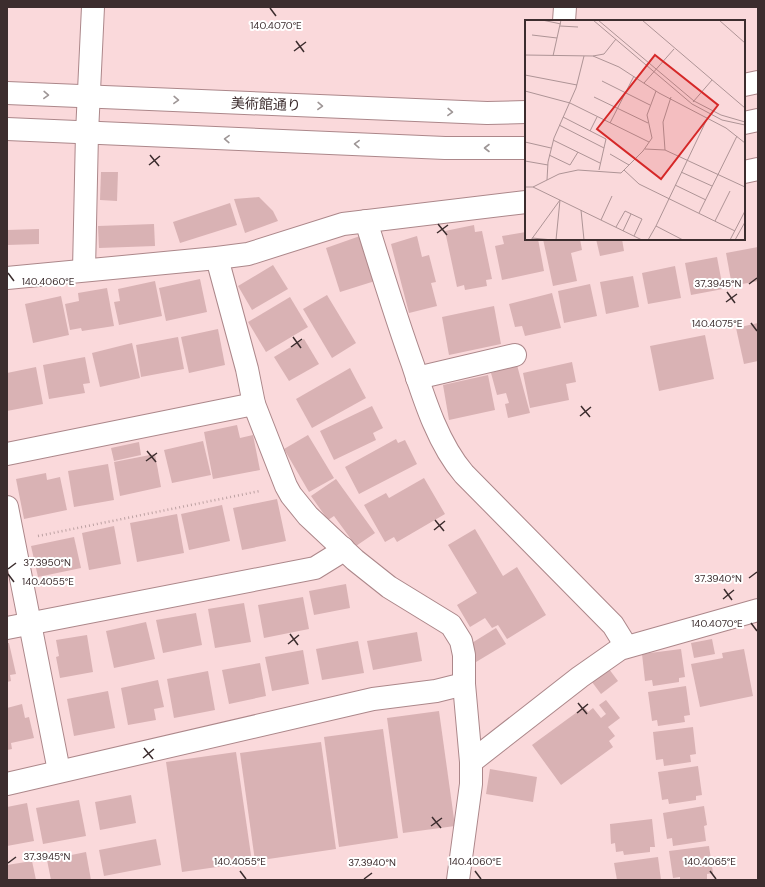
<svg xmlns="http://www.w3.org/2000/svg" width="765" height="887" font-family="'DM Sans','Noto Sans JP',sans-serif">
	<style>
		.building { fill: #d9b2b4 }
		.lines { fill: none; stroke-linecap: round; stroke-linejoin: round }
		.minor-casing { stroke: #ac878a; stroke-width: 24 }
		.tertiary-casing { stroke: #ac878a; stroke-width: 24 }
		.path { stroke: #bca1a2; stroke-width: 2.5; stroke-dasharray: 1 3; stroke-linecap: butt }
		.minor { stroke: #fff; stroke-width: 22 }
		.tertiary { stroke: #fff; stroke-width: 22 }
		.oneway { stroke: #9e9696 }
		.ticks { fill: none; stroke: #3c2d2e; stroke-width: 1.5 }
		.labels { text-anchor: middle; stroke-width: 4; stroke-linejoin: round; paint-order: stroke }
		.street-label { font-size: 14px; fill: #3c2d2e; stroke: #fff }
		.inset-road { fill: none; stroke: #ae9496; stroke-width: 1 }
		.view { fill: #d62828; fill-opacity: 0.15; stroke: #d62828; stroke-width: 2 }
		.inset-edge { fill: none; stroke: #3c2d2e; stroke-width: 2 }
		.ticks-label { font-size: 10px; text-anchor: middle; fill: #3c2d2e; stroke: #fff; stroke-width: 4; stroke-linejoin: round; paint-order: stroke }
	</style>
	<rect width="100%" height="100%" fill="#fad9db"/>
	<g class="building">
		<path d="M101 172H118L117 201 100 200Z"/>
		<path d="M259 197 273 211 278 221 245 233 234 199Z"/>
		<path d="M230 203 237 225 180 243 173 222Z"/>
		<path d="M154 224 155 246 99 248 98 226Z"/>
		<path d="M474 225 475 232 482 231 492 279 486 280 487 286 465 290 464 285 457 287 445 231Z"/>
		<path d="M39 229V244L7 245V230Z"/>
		<path d="M526 232V239H538L544 271 502 280 495 246 504 244 502 236Z"/>
		<path d="M360 236 375 281 340 292 326 248Z"/>
		<path d="M417 236 422 257 429 255 436 282 431 283 437 306 409 313 391 244Z"/>
		<path d="M543 239H580L582 250 571 253 577 281 553 286Z"/>
		<path d="M596 239H622L624 251 600 256Z"/>
		<path d="M758 247V281L732 286 726 253Z"/>
		<path d="M717 257 723 289 691 295 685 263Z"/>
		<path d="M273 265 288 289 252 310 238 286Z"/>
		<path d="M675 266 681 298 648 304 642 273Z"/>
		<path d="M633 276 639 307 606 314 600 282Z"/>
		<path d="M200 279 207 312 166 321 159 288Z"/>
		<path d="M155 281 162 316 119 325 114 302 120 301 118 289Z"/>
		<path d="M590 284 597 316 564 323 558 291Z"/>
		<path d="M107 288 114 326 82 331 81 328 70 330 65 304 79 301 78 293Z"/>
		<path d="M552 293 561 328 525 336 522 326 515 327 509 304Z"/>
		<path d="M327 295 356 343 332 358 303 309Z"/>
		<path d="M61 296 69 335 33 343 25 304Z"/>
		<path d="M290 297 308 327 266 352 248 322Z"/>
		<path d="M494 306 501 344 449 355 442 317Z"/>
		<path d="M758 323V361L744 364 736 328Z"/>
		<path d="M218 329 225 365 189 373 181 337Z"/>
		<path d="M705 335 714 379 659 391 650 346Z"/>
		<path d="M178 337 184 369 141 377 136 345Z"/>
		<path d="M304 339 319 364 289 381 274 357Z"/>
		<path d="M132 343 140 378 100 387 92 353Z"/>
		<path d="M85 357 90 383 83 384 85 393 49 399 43 365Z"/>
		<path d="M572 362 576 382 566 384 569 400 530 408 523 373Z"/>
		<path d="M517 365 530 413 508 418 505 404 509 403 506 393 497 395 491 373Z"/>
		<path d="M36 367 43 404 7 411V373Z"/>
		<path d="M350 368 366 398 312 428 296 399Z"/>
		<path d="M488 375 495 410 449 420 443 385Z"/>
		<path d="M372 406 383 428 373 433 376 440 334 460 320 431Z"/>
		<path d="M237 425 240 438 253 435 260 470 213 479 204 432Z"/>
		<path d="M308 435 334 478 309 492 284 449Z"/>
		<path d="M396 439 398 443 405 440 417 464 359 494 345 467Z"/>
		<path d="M203 441 211 475 172 483 164 450Z"/>
		<path d="M139 442 141 455 114 461 111 448Z"/>
		<path d="M155 454 161 487 120 496 114 462Z"/>
		<path d="M108 464 114 500 74 507 68 471Z"/>
		<path d="M46 473 47 480 60 477 67 510 24 519 16 479Z"/>
		<path d="M424 478 445 514 397 542 394 537 385 542 364 505 386 493 389 498Z"/>
		<path d="M336 479 375 533 356 546 334 516 328 520 311 496Z"/>
		<path d="M277 499 286 541 242 550 233 508Z"/>
		<path d="M222 505 230 541 189 550 181 514Z"/>
		<path d="M177 514 184 553 137 562 130 523Z"/>
		<path d="M114 526 121 564 89 570 82 533Z"/>
		<path d="M475 529 503 576 517 567 546 615 507 639 498 625 492 628 485 618 470 627 457 605 477 593 448 545Z"/>
		<path d="M74 537 81 568 38 577 31 546Z"/>
		<path d="M346 584 350 608 314 615 309 591Z"/>
		<path d="M303 597 309 629 264 638 258 605Z"/>
		<path d="M244 603 251 642 215 648 208 609Z"/>
		<path d="M196 613 202 645 163 653 156 620Z"/>
		<path d="M146 622 155 659 114 668 106 631Z"/>
		<path d="M496 628 506 644 476 662 467 646Z"/>
		<path d="M417 632 422 661 373 670 367 641Z"/>
		<path d="M87 635 93 672 60 678 56 657 59 656 56 640Z"/>
		<path d="M712 639 715 654 694 658 691 643Z"/>
		<path d="M358 641 364 673 322 680 316 649Z"/>
		<path d="M7 643H9L16 674 10 675 11 681 7 682Z"/>
		<path d="M681 649 685 677 679 678V682L653 686 652 680 645 681 642 654Z"/>
		<path d="M744 649 753 696 700 707 691 664 723 658 722 653Z"/>
		<path d="M303 650 309 684 272 691 265 657Z"/>
		<path d="M260 663 266 696 229 704 222 670Z"/>
		<path d="M609 669 618 681 601 694 592 682Z"/>
		<path d="M208 671 215 710 174 718 167 679Z"/>
		<path d="M158 680 164 707 154 709 156 720 128 725 121 688Z"/>
		<path d="M686 686 690 715 684 716 685 722 658 726 657 720 652 721 648 692Z"/>
		<path d="M108 691 115 728 74 736 67 699Z"/>
		<path d="M606 700 620 718 608 727 615 736 609 741 613 747 561 785 532 745 584 707 588 712 593 708 601 718 606 714 599 705Z"/>
		<path d="M22 704 25 718 29 717 34 738 11 743 12 749 7 750V708Z"/>
		<path d="M439 711 455 826 403 833 387 718Z"/>
		<path d="M693 727 696 754 690 755 691 762 664 766 663 759 656 760 653 732Z"/>
		<path d="M383 729 398 838 339 847 324 737Z"/>
		<path d="M321 742 336 849 255 861 240 753Z"/>
		<path d="M236 752 252 862 182 872 166 762Z"/>
		<path d="M698 766 702 795 696 796V800L669 804 668 799 662 800 658 772Z"/>
		<path d="M490 769 537 777 533 802 486 794Z"/>
		<path d="M131 795 136 823 100 830 95 802Z"/>
		<path d="M79 800 86 836 43 844 36 808Z"/>
		<path d="M27 803 34 841 7 846V807Z"/>
		<path d="M704 806 707 825 704 826 706 841 673 846 672 838 667 839 663 813Z"/>
		<path d="M652 819 655 847H650V852L624 855 623 851 616 852 615 843 611 844 610 824Z"/>
		<path d="M156 839 161 865 104 876 99 850Z"/>
		<path d="M709 846 713 873 707 874V879L680 880V877L673 878 669 851Z"/>
		<path d="M86 852 91 880H51L47 860Z"/>
		<path d="M658 857 661 880H617L614 863Z"/>
		<path d="M32 861 36 880H7V865Z"/>
	</g>
	<g class="lines">
		<defs>
			<g id="minor">
				<path d="M564 21 565 7"/>
				<path d="M744 172 758 169"/>
				<path d="M366 221C381 269 396 318 413 365 425 402 439 445 464 474L613 625 626 646"/>
				<path d="M217 258 247 369 254 404 286 486 291 495 308 516 355 560 389 587 451 625 461 641 464 655V684L471 762V784L458 880"/>
				<path d="M84 270 87 133 93 7"/>
				<path d="M7 278 217 258 248 254 343 224 526 202"/>
				<path d="M417 378 515 355"/>
				<path d="M7 454 254 404"/>
				<path d="M7 507 59 771"/>
				<path d="M7 628 315 568 336 555 343 548"/>
				<path d="M471 762 580 677 620 649 758 610"/>
				<path d="M7 784 373 699 436 691 464 684"/>
			</g>
			<g id="tertiary">
				<path d="M744 85 758 82"/>
				<path d="M7 93 487 113 526 112"/>
				<path d="M744 123 758 120"/>
				<path d="M7 129 445 148H526"/>
			</g>
		</defs>
		<use href="#minor" class="minor-casing"/>
		<use href="#tertiary" class="tertiary-casing"/>
		<path class="path" d="M38 536 260 491"/>
		<use href="#minor" class="minor"/>
		<use href="#tertiary" class="tertiary"/>
	</g>
	<defs><path id="oneway-chevron" d="M-2-3.5L2.5 0L-2 3.5" fill="none" stroke-width="1.6" stroke-linecap="round" stroke-linejoin="round"/></defs>
	<g class="oneway">
		<use href="#oneway-chevron" transform="translate(46 95) rotate(2)"/>
		<use href="#oneway-chevron" transform="translate(176 100) rotate(2)"/>
		<use href="#oneway-chevron" transform="translate(320 106) rotate(2)"/>
		<use href="#oneway-chevron" transform="translate(450 112) rotate(2)"/>
		<use href="#oneway-chevron" transform="translate(227 139) rotate(-178)"/>
		<use href="#oneway-chevron" transform="translate(357 144) rotate(-178)"/>
		<use href="#oneway-chevron" transform="translate(487 148) rotate(-180)"/>
	</g>
	<path class="ticks" d="M270 8 276 16M296 41 304 52M294 51 306 42M150 155 159 166M149 165 160 156M438 224 447 235M437 233 448 225M8 273 14 281M749 284 757 278M727 292 735 303M726 302 737 294M751 323 757 331M293 337 301 348M291 347 302 339M581 406 590 417M580 416 591 407M147 451 156 462M146 461 157 453M435 520 444 531M434 530 445 521M8 569 16 563M8 574 14 582M749 578 757 572M724 589 732 600M723 599 734 590M751 623 757 631M290 634 298 645M288 644 299 635M578 703 587 714M577 713 588 704M144 748 153 759M143 758 154 749M432 817 441 828M431 826 442 818M8 863 16 857M240 871 246 879M475 871 481 879M710 871 716 879M364 879 372 873"/>
	<g class="labels">
		<g class="street-label">
			<text transform="translate(266 104) rotate(2)" y="5">美術館通り</text>
		</g>
	</g>
	<g transform="translate(525 20)">
		<rect width="220" height="220" fill="#fad9db"/>
		<path class="inset-road" d="M17 0 36 4M68 0 167 84 197 100 220 105M73 0 169 81 196 95 220 102M117 0 220 88M194 0 220 23M35 6 53 7M7 15 32 18M0 35 68 36 79 34 91 19M28 36 36 0M68 36 94 47 134 73 201 108 220 123M0 55 52 65M77 61 125 85M119 63 149 29M0 71 45 83 124 122M69 77 123 103M168 82 187 60M38 97 81 119 74 150M85 103 109 56M34 105 79 128M65 111 72 97M28 120 75 143M0 122 26 128M120 129 140 130 220 167M140 130 138 102 146 77M85 134 104 145M24 135 45 145 53 132M0 141 23 145M99 150 114 164 210 211M156 152 187 166M22 160 23 142 29 118 51 68 59 36M150 165 181 180M0 167H8L34 154 53 150 96 153 118 131 127 118 122 95 131 71M8 167 117 220M56 190 59 220M174 193 212 116M76 200 87 176M190 201 205 171M131 206 182 99M91 207 100 191 117 199 109 216M98 211 106 194M7 218 28 220M6 220 35 180M31 220 35 180M123 220 131 206 158 220M205 220 220 191M210 220 220 202"/>
		<path class="view" d="M130 35 193 85 136 159 72 109Z"/>
		<rect width="220" height="220" class="inset-edge"/>
	</g>
	<g class="ticks-label">
		<text x="276" y="29">140.4070°E</text>
		<text x="48" y="285">140.4060°E</text>
		<text x="718" y="287">37.3945°N</text>
		<text x="717" y="327">140.4075°E</text>
		<text x="47" y="566">37.3950°N</text>
		<text x="718" y="582">37.3940°N</text>
		<text x="48" y="585">140.4055°E</text>
		<text x="717" y="627">140.4070°E</text>
		<text x="47" y="860">37.3945°N</text>
		<text x="240" y="865">140.4055°E</text>
		<text x="475" y="865">140.4060°E</text>
		<text x="710" y="865">140.4065°E</text>
		<text x="372" y="866">37.3940°N</text>
	</g>
	<rect width="765" height="887" fill="none" stroke="#3c2d2e" stroke-width="16"/>
</svg>
